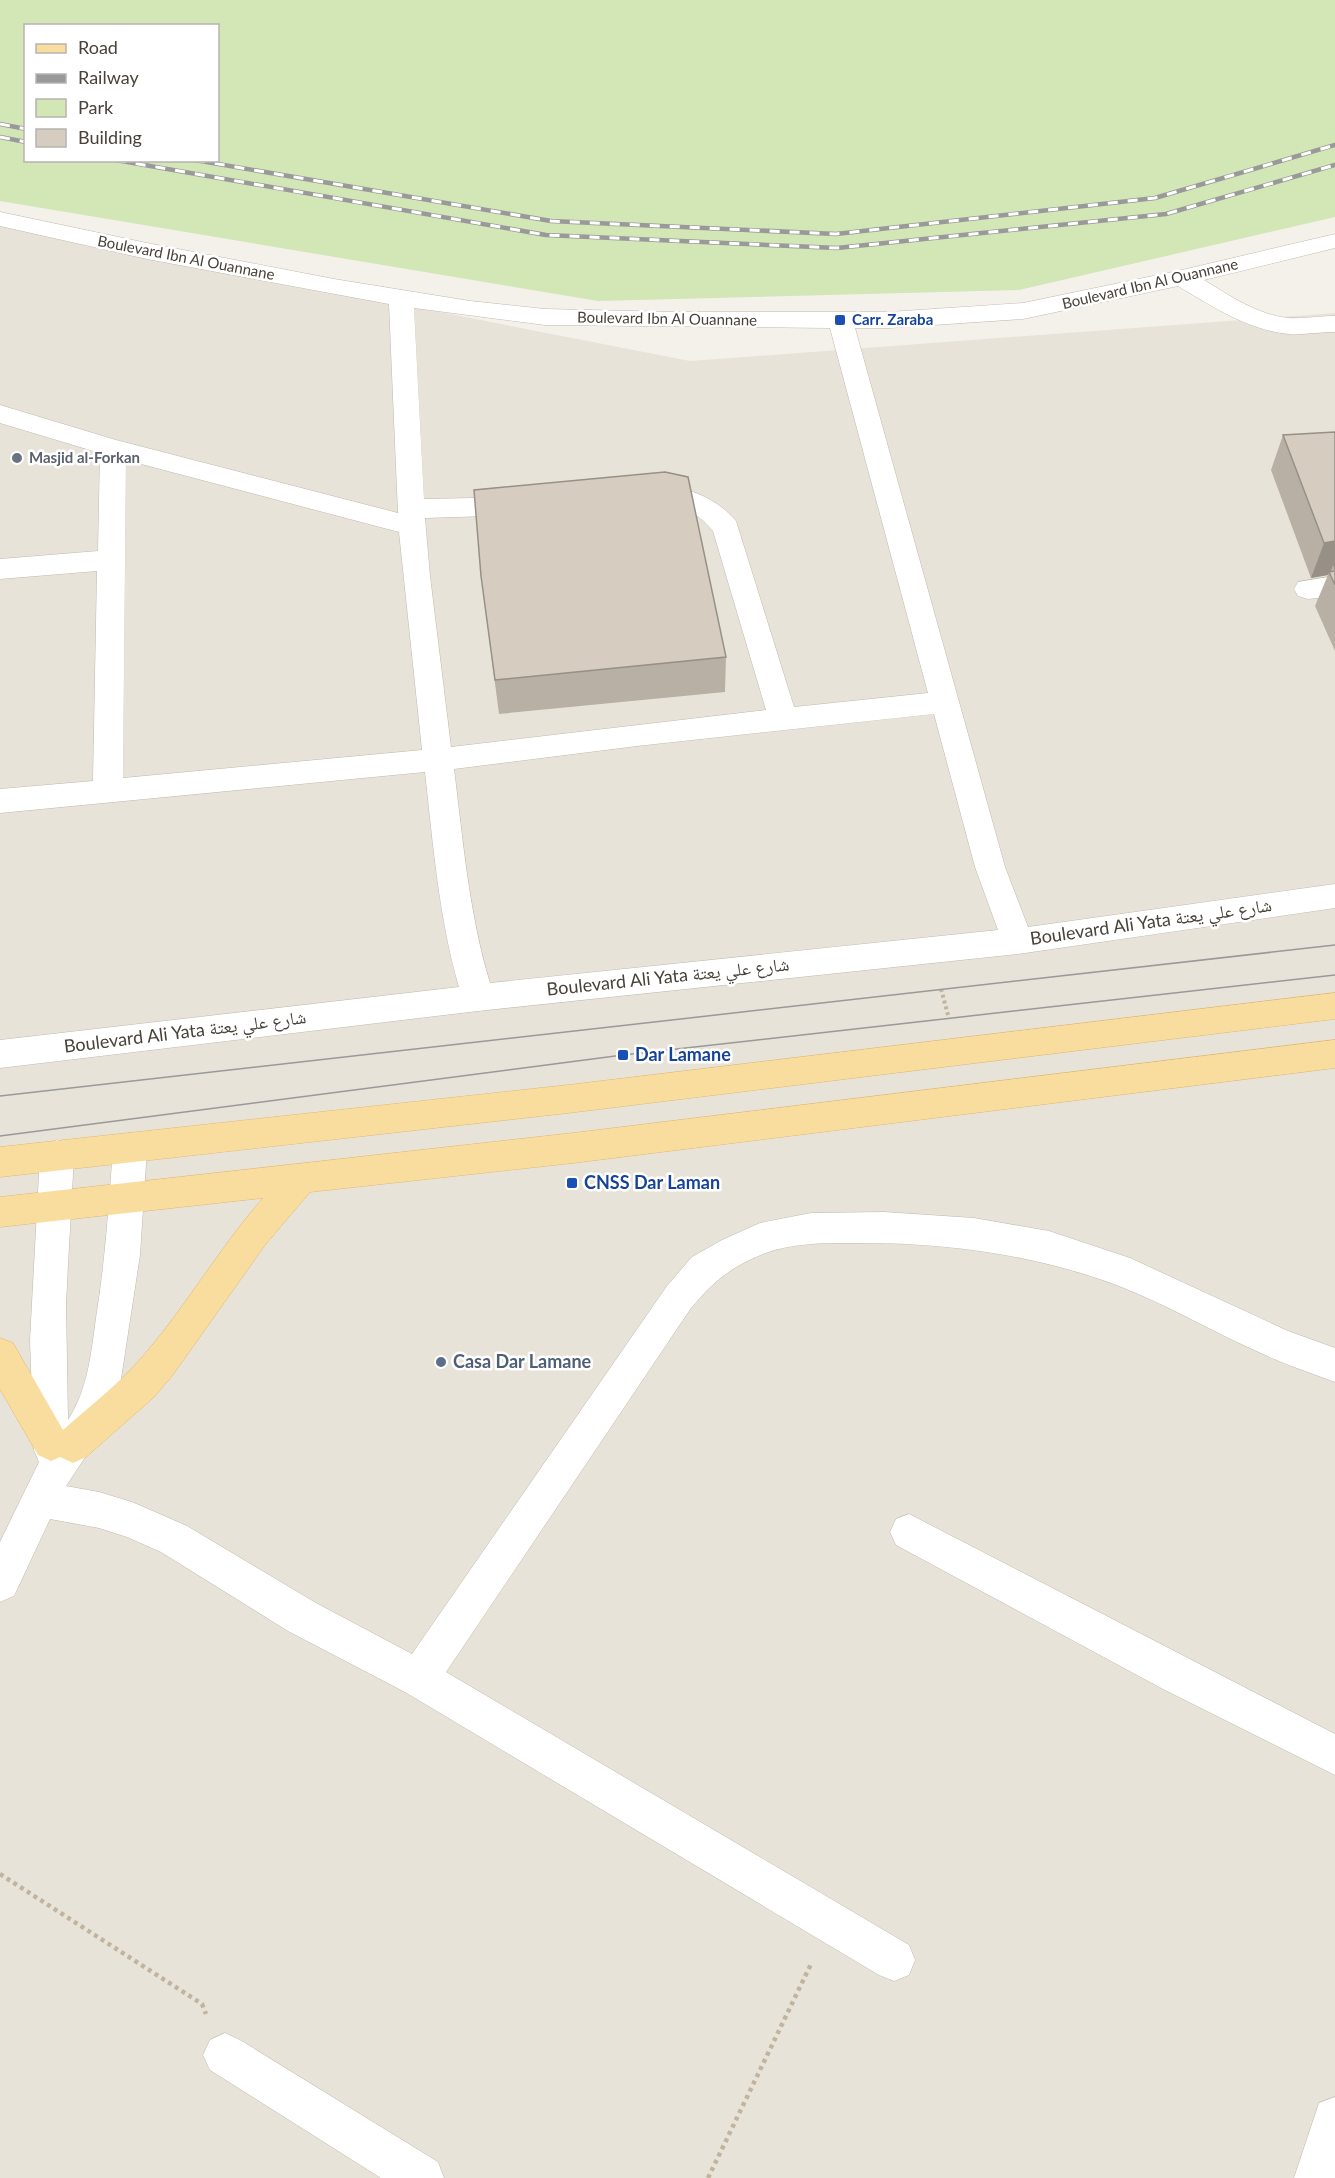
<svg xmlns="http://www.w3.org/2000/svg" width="1335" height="2178" font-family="Lato,'Noto Naskh Arabic',sans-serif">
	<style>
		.residential { fill: #e8e3d9 }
		.green { fill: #d2e6b6; fill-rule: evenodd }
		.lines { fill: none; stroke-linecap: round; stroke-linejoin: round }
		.minor-casing { stroke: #c0b9ad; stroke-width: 1 }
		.major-casing { stroke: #deb96f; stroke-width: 1 }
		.path-far1 { stroke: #c1b49f; stroke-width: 4; stroke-dasharray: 3 3; stroke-linecap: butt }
		.path { stroke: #c1b49f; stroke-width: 4.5; stroke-dasharray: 4 4; stroke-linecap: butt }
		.minor { fill: #fff; fill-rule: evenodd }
		.major { fill: #f9dd9f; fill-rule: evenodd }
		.tram { stroke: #999; stroke-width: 1.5 }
		.rail-casing { stroke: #999; stroke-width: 4.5 }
		.rail { stroke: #fff; stroke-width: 3; stroke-dasharray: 10; stroke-linecap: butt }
		.wall { fill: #b8b0a5 }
		.shaded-wall { fill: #969086 }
		.building { fill: #d6cdc0; stroke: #969086; stroke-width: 1.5 }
		.transit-dot { fill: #1a4fb4; stroke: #fff; stroke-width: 2 }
		.worship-dot { fill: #6b7280; stroke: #fff; stroke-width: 2 }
		.service-dot { fill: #5c6f8a; stroke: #fff; stroke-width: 2 }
		.labels { text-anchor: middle; stroke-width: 5; stroke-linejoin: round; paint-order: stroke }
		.far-street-label { font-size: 15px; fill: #484239; stroke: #fff }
		.far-transit-label { font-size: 15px; font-weight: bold; fill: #164399; stroke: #fff; text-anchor: start }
		.far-worship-label { font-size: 15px; font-weight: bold; fill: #5b616d; stroke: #fff; text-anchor: start }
		.street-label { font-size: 18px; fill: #484239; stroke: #fff }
		.transit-label { font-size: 18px; font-weight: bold; fill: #164399; stroke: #fff; text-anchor: start }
		.service-label { font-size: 18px; font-weight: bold; fill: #4e5e75; stroke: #fff; text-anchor: start }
	</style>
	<rect width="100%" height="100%" fill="#f4f1eb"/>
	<path class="residential" d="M0 226 690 361 1335 313V2178H0Z"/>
	<path class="green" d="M0 0H1335V217L1019 290 598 301 0 201ZM26 26H218V160H26Z"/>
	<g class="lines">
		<defs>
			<g id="minor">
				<path d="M0 212 147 243 334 279 470 301 545 309 673 312H889L1023 303 1182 270 1335 234V248L1204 280C1230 296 1258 315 1288 318 1304 319 1320 316 1335 316V332C1320 332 1304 335 1289 334 1248 330 1213 307 1178 286L1023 319 889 328H855L1005 867 1028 927 1335 884V908L1018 954 478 1011 0 1068V1040L459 987C439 918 433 844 425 772L0 813V789L93 781 97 571 0 579V559L98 551 100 453 0 423V405L116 440 398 513 389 304 147 259 0 226ZM414 308 545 325 830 328 928 693 794 707 736 521C713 494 674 480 639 490L635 497 639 504C672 513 687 499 713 531L766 710 451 747 430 576 425 518 521 515 530 513 534 506 530 499 521 497 424 499ZM126 460 399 532 422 750 123 778ZM934 714 975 867 998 930 490 983C469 914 463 840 454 769L637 746Z"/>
				<path d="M1335 576V596L1308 599 1298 596 1294 589 1298 582Z"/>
				<path d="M130 1133 142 1138 147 1148 140 1255 119 1392 105 1427 66 1486 99 1492 132 1502 187 1526 316 1603 412 1654 667 1286 692 1257 722 1240 760 1223 811 1213 884 1212 974 1218 1049 1231 1130 1258 1288 1331 1335 1348V1382C1311 1373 1286 1365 1263 1354 1215 1333 1168 1305 1119 1286 1034 1254 943 1242 852 1243 822 1243 791 1243 763 1254 729 1268 714 1281 691 1308L446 1672 909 1945 915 1960 909 1975 894 1981 879 1975 405 1692 288 1631 161 1552 127 1537 99 1528 50 1519 14 1596 0 1602V1542L39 1462 34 1450 30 1340 40 1155 45 1145 57 1140 69 1145 74 1155 66 1303 68 1420C88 1389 91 1354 96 1318 105 1262 109 1205 113 1148L118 1138Z"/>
				<path d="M909 1514 1335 1734V1775L1163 1689 896 1545 890 1532 896 1519Z"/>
				<path d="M225 2033 240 2040 438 2162 444 2178H381L210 2070 203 2055 210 2040Z"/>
				<path d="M1335 2097V2178H1294L1319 2103Z"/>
			</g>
			<g id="major">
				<path d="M1335 993V1019L568 1113 0 1177V1147L568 1085Z"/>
				<path d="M1335 1040V1068L573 1163 310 1192 265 1245 172 1376 153 1398 86 1457 73 1463 60 1457 51 1461 38 1455 0 1389V1338L13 1343 63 1430C91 1405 120 1383 144 1355 187 1305 220 1247 263 1198L0 1227V1197L573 1133Z"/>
			</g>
		</defs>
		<use href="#minor" class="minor-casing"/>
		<use href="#major" class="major-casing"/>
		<path class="path-far1" d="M941 989 948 1015"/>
		<g class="path">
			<path d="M0 1874 202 2004 206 2014"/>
			<path d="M708 2178 812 1962"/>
		</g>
		<use href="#minor" class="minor"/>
		<use href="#major" class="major"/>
		<g class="tram">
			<path d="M0 1096 1335 945"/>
			<path d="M0 1136 623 1055 1335 975"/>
		</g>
		<defs>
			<g id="rail">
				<path d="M0 124 26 129"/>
				<path d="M0 137 26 142"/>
				<path d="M116 160 546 235 837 248 1166 214 1335 165"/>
				<path d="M195 160 551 221 836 234 1155 198 1335 145"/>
			</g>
		</defs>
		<use href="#rail" class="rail-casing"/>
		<use href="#rail" class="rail"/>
	</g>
	<g class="wall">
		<path d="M1335 432V651L1315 606 1328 575 1311 578 1271 470 1283 435Z"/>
		<path d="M481 576 726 657 725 692 499 714Z"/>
	</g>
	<path class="shaded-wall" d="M1335 541V570L1333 565 1330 573 1329 572 1328 575 1311 578 1324 543Z"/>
	<g class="building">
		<path d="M1335 432V541L1324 543 1283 435Z"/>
		<path d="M665 472 688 477 726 657 495 680 481 576 474 490Z"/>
		<path d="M1335 571V585L1329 572Z"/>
	</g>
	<g class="transit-dot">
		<rect x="834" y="314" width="12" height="12" rx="3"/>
		<rect x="617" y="1049" width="12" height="12" rx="3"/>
		<rect x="566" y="1177" width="12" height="12" rx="3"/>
	</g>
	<circle class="worship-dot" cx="17" cy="458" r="6"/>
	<circle class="service-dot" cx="441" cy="1362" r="6"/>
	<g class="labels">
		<g class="far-street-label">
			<text transform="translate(186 258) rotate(11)" y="5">Boulevard Ibn Al Ouannane</text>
			<text transform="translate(1150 284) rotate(-13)" y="5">Boulevard Ibn Al Ouannane</text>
			<text transform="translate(667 319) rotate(1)" y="5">Boulevard Ibn Al Ouannane</text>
		</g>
		<g class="far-transit-label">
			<text x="852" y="325">Carr. Zaraba</text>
		</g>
		<g class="far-worship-label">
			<text x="29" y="463">Masjid al-Forkan</text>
		</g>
		<g class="street-label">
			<text transform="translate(1151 922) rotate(-8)" y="6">Boulevard Ali Yata شارع علي يعتة</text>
			<text transform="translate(668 977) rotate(-6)" y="6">Boulevard Ali Yata شارع علي يعتة</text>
			<text transform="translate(185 1032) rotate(-7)" y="6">Boulevard Ali Yata شارع علي يعتة</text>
		</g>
		<g class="transit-label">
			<text x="635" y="1061">Dar Lamane</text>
			<text x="584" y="1189">CNSS Dar Laman</text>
		</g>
		<g class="service-label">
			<text x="453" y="1368">Casa Dar Lamane</text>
		</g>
	</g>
	<rect x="24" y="24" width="195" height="138" fill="#ffffff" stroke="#b6b3b0" stroke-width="1.5"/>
	<rect x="36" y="44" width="30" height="9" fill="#f9dd9f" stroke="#b6b3b0" stroke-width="1.5"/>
	<text x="78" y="54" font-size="18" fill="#484239">Road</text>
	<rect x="36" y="74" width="30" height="9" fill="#999999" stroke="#b6b3b0" stroke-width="1.5"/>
	<text x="78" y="84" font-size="18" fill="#484239">Railway</text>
	<rect x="36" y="99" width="30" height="18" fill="#d2e6b6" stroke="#b6b3b0" stroke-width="1.5"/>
	<text x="78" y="114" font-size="18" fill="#484239">Park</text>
	<rect x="36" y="129" width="30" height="18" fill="#d6cdc0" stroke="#b6b3b0" stroke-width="1.5"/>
	<text x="78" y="144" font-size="18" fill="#484239">Building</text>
</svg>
